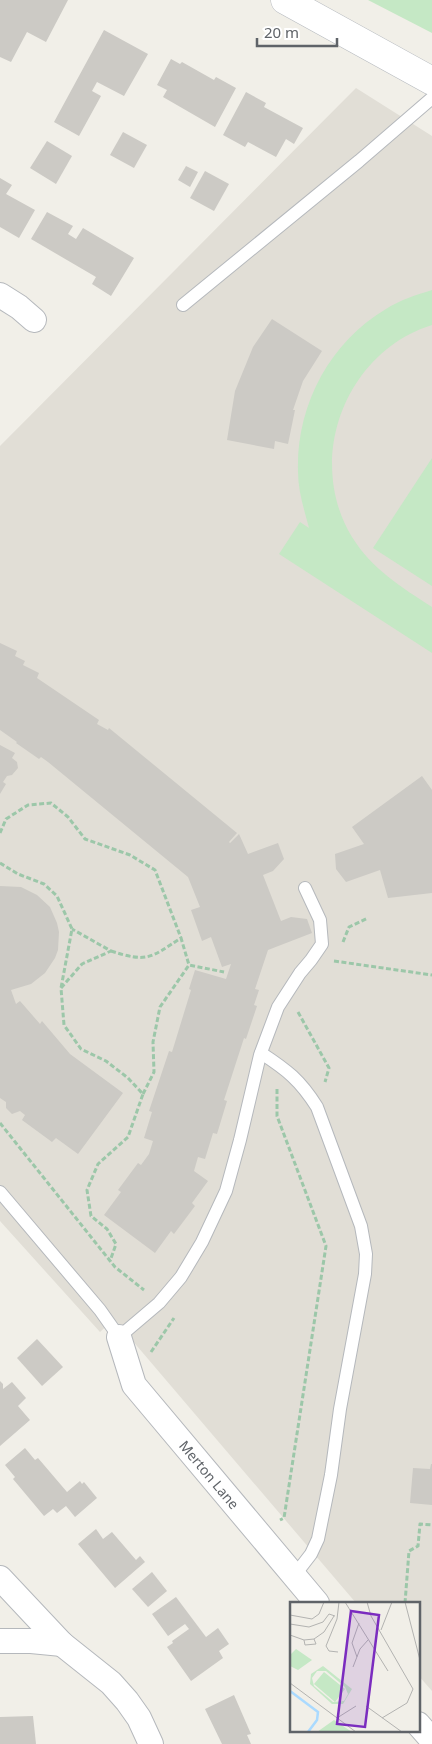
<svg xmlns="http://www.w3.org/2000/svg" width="432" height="1744" font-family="'Noto Sans',sans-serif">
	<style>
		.education { fill: #e1ded6 }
		.green { fill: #c5e8c5 }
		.building { fill: #cccac5 }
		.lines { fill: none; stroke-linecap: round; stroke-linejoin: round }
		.service-casing { stroke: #b5b8bc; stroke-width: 14 }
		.minor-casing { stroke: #b5b8bc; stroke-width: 26 }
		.secondary-casing { stroke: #b6babf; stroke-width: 29 }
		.path { stroke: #9cc7a9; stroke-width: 3; stroke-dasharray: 5 2.5; stroke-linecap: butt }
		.service { stroke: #fff; stroke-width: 12 }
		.minor { stroke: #fff; stroke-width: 24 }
		.secondary { stroke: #fff; stroke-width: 28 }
		.labels { text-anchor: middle; stroke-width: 4.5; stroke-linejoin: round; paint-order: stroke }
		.street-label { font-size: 14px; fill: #5f6368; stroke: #fff }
		.inset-river { fill: none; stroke: #aadaff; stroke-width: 2.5 }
		.inset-road { fill: none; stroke: #b3b3b1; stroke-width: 1 }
		.view { fill: #7b2cbf; fill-opacity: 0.15; stroke: #7b2cbf; stroke-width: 2.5 }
		.inset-edge { fill: none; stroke: #5f6368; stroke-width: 2.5 }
	</style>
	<rect width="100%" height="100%" fill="#f1efe8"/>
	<path class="education" d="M356 88 432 136V1691L418 1675V1603H356L114 1319 100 1332 0 1221V446Z"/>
	<g class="green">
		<path d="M368 0H432V33Z"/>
		<path d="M432 290V325C345 352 305 460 352 537 372 569 401 587 432 607V653L279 554 300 522 309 528C304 509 298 491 298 472 296 406 329 343 386 309 400 300 416 295 432 290Z"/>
		<path d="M432 458V586L373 548Z"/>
	</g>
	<g class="building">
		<path d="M0 0H68L46 42 27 32 11 62 0 57Z"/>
		<path d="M104 30 148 54 124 96 97 82 92 91 101 96 79 136 54 122Z"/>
		<path d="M171 59 180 64 182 62 214 80 216 77 236 88 215 127 163 97 167 90 157 85Z"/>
		<path d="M246 92 266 103 264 107 303 128 294 144 286 139 276 157 248 142 245 147 223 135Z"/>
		<path d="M123 132 147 145 134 168 110 155Z"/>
		<path d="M47 141 72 156 56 184 30 168Z"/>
		<path d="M186 166 198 172 190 187 178 180Z"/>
		<path d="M205 171 229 184 214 211 190 198Z"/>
		<path d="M0 178 12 185 6 194 35 210 19 238 0 227Z"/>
		<path d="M47 212 73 226 68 234 76 239 83 228 134 258 111 296 92 284 96 277 31 239Z"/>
		<path d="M272 319 322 351 303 381 293 410H295L288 444 275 441 274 449 227 440 235 391 253 347Z"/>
		<path d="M0 643 17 651 15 656 25 661 23 665 39 673 37 678 99 720 97 724 108 730 109 728 237 833 229 842 230 843 239 834 248 854 278 843 284 859 273 871 263 875 281 921 291 917 307 919 312 933 268 950 255 989 259 990 254 1005 257 1006 246 1039 244 1038 224 1100 227 1101 217 1134 213 1133 205 1159 198 1157 194 1171 208 1181 192 1203 195 1206 174 1234 171 1231 155 1253 104 1215 121 1192 118 1190 138 1163 141 1165 149 1154 153 1141 144 1138 152 1112 149 1111 169 1051 172 1052 191 990 189 989 195 970 226 979 231 964 222 967 211 937 202 941 191 910 200 907 188 877 48 762 41 757 39 759 16 743 17 742 0 730Z"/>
		<path d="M0 745 15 753 12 758 17 762 18 768 12 775 7 776 3 782 6 784 0 794Z"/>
		<path d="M422 776 432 790V893L388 898 380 870 346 882 336 869 335 854 364 844 352 827Z"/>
		<path d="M0 886 21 887 37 895 50 907 57 923 59 932 58 950 55 958 45 973 31 984 11 990 16 1004 20 1001 40 1024 42 1021 70 1054 123 1093 78 1154 56 1138 52 1142 22 1120 25 1115 20 1111 12 1114 6 1108V1102L0 1098Z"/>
		<path d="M37 1339 63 1367 42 1386 17 1358Z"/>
		<path d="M0 1381 3 1384V1389L12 1382 26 1398 18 1406 30 1420 0 1446Z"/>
		<path d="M25 1448 35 1460 38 1458 67 1492 80 1481 82 1484 84 1482 97 1498 75 1517 66 1506 57 1513 53 1509 44 1516 13 1479 15 1477 5 1465Z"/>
		<path d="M431 1464H432V1505L410 1503 413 1468 430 1469Z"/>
		<path d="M96 1529 103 1539 112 1532 136 1560 140 1556 145 1562 115 1588 78 1544Z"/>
		<path d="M152 1572 167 1591 148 1607 132 1589Z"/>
		<path d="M176 1597 206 1637 218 1628 229 1644 219 1651 223 1658 191 1681 167 1647 173 1643 172 1641 189 1629 185 1624 168 1636 152 1614Z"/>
		<path d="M234 1695 251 1734 247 1735 251 1744H222L205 1709Z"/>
		<path d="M33 1716 36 1744H0V1717Z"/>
	</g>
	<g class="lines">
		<defs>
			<g id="service">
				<path d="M183 305 359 161 432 98"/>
				<path d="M261 1053C287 1070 300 1080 317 1107L361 1226 366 1254 365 1274 340 1409 331 1475 318 1539 311 1554 294 1576"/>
				<path d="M0 1192 100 1310 119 1337 159 1303 181 1277 202 1242 226 1191 240 1140 260 1055 278 1007 300 973 311 960 322 944 320 920 305 888"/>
			</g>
			<g id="minor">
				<path d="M0 295 19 307 34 320"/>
				<path d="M119 1337 134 1385 317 1603"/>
				<path d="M0 1578 62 1644 111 1683 127 1701 139 1718 151 1744"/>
				<path d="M0 1641H31L62 1644"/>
				<path d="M418 1724 432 1740"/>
			</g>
			<path id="secondary" d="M285 0 432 81"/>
		</defs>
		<use href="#service" class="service-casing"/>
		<use href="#minor" class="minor-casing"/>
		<use href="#secondary" class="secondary-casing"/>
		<g class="path">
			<path d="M0 833 6 819 28 805 51 803 68 817 85 839 130 855 155 870 181 938"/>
			<path d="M0 863 18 874 44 884 57 896 72 929 61 988 64 1025 81 1049 106 1061 128 1078 143 1094 128 1137 98 1164 87 1190 91 1216 107 1229 116 1244 110 1261"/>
			<path d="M343 942 349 927 368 918"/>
			<path d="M111 951C148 963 150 958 181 938L189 965"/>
			<path d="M334 961 432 975"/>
			<path d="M61 988 82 964 111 951 72 929"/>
			<path d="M298 1012 329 1068 325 1082"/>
			<path d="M277 1089V1116L326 1246 284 1518 280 1520"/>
			<path d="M143 1094 154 1072 153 1042 160 1007 189 965 224 972"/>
			<path d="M0 1123 115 1267 144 1290"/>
			<path d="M151 1352 174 1318"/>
			<path d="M405 1603 409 1551 418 1546 420 1524 432 1525"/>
		</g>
		<use href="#service" class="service"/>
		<use href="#minor" class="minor"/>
		<use href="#secondary" class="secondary"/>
	</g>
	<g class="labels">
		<g class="street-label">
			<text transform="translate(209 1475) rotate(50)" y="5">Merton Lane</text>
		</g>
	</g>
	<g transform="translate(290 1602)">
		<rect width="130" height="130" fill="#f1efe8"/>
		<path d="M6 47 22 58 8 68 0 64V53ZM33 64 62 87 53 102H42L20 82 21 72ZM27 69H36L55 85 58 92 54 99 43 100 24 84 22 76ZM34 70 55 87 45 100 24 82ZM44 118 62 130H27Z" fill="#c5e8c5" fill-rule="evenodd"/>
		<path class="inset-river" d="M0 89 28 110 27 118 18 130"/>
		<path class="inset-road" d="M55 0 98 69M77 0 81 14 123 87 117 101 92 116M115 0 130 58M0 13 22 17 29 12 34 0M0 22 19 25 33 20 39 12 45 14M91 28 102 0M0 33 14 38 24 37 34 30 44 14M14 38 15 43 26 42 24 37M48 50 39 49 36 44 47 17 49 0M67 55 62 41 69 21M63 65 70 47 78 38M0 81 66 130M76 104 112 130M47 116 66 104"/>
		<path class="view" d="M61 9 89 13 75 125 47 122Z"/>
		<rect width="130" height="130" class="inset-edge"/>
	</g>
	<path d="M257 38v8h80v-8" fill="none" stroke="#5f6368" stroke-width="2.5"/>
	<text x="264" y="38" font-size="15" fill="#5f6368" stroke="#ffffff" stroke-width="4" paint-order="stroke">20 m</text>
</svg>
